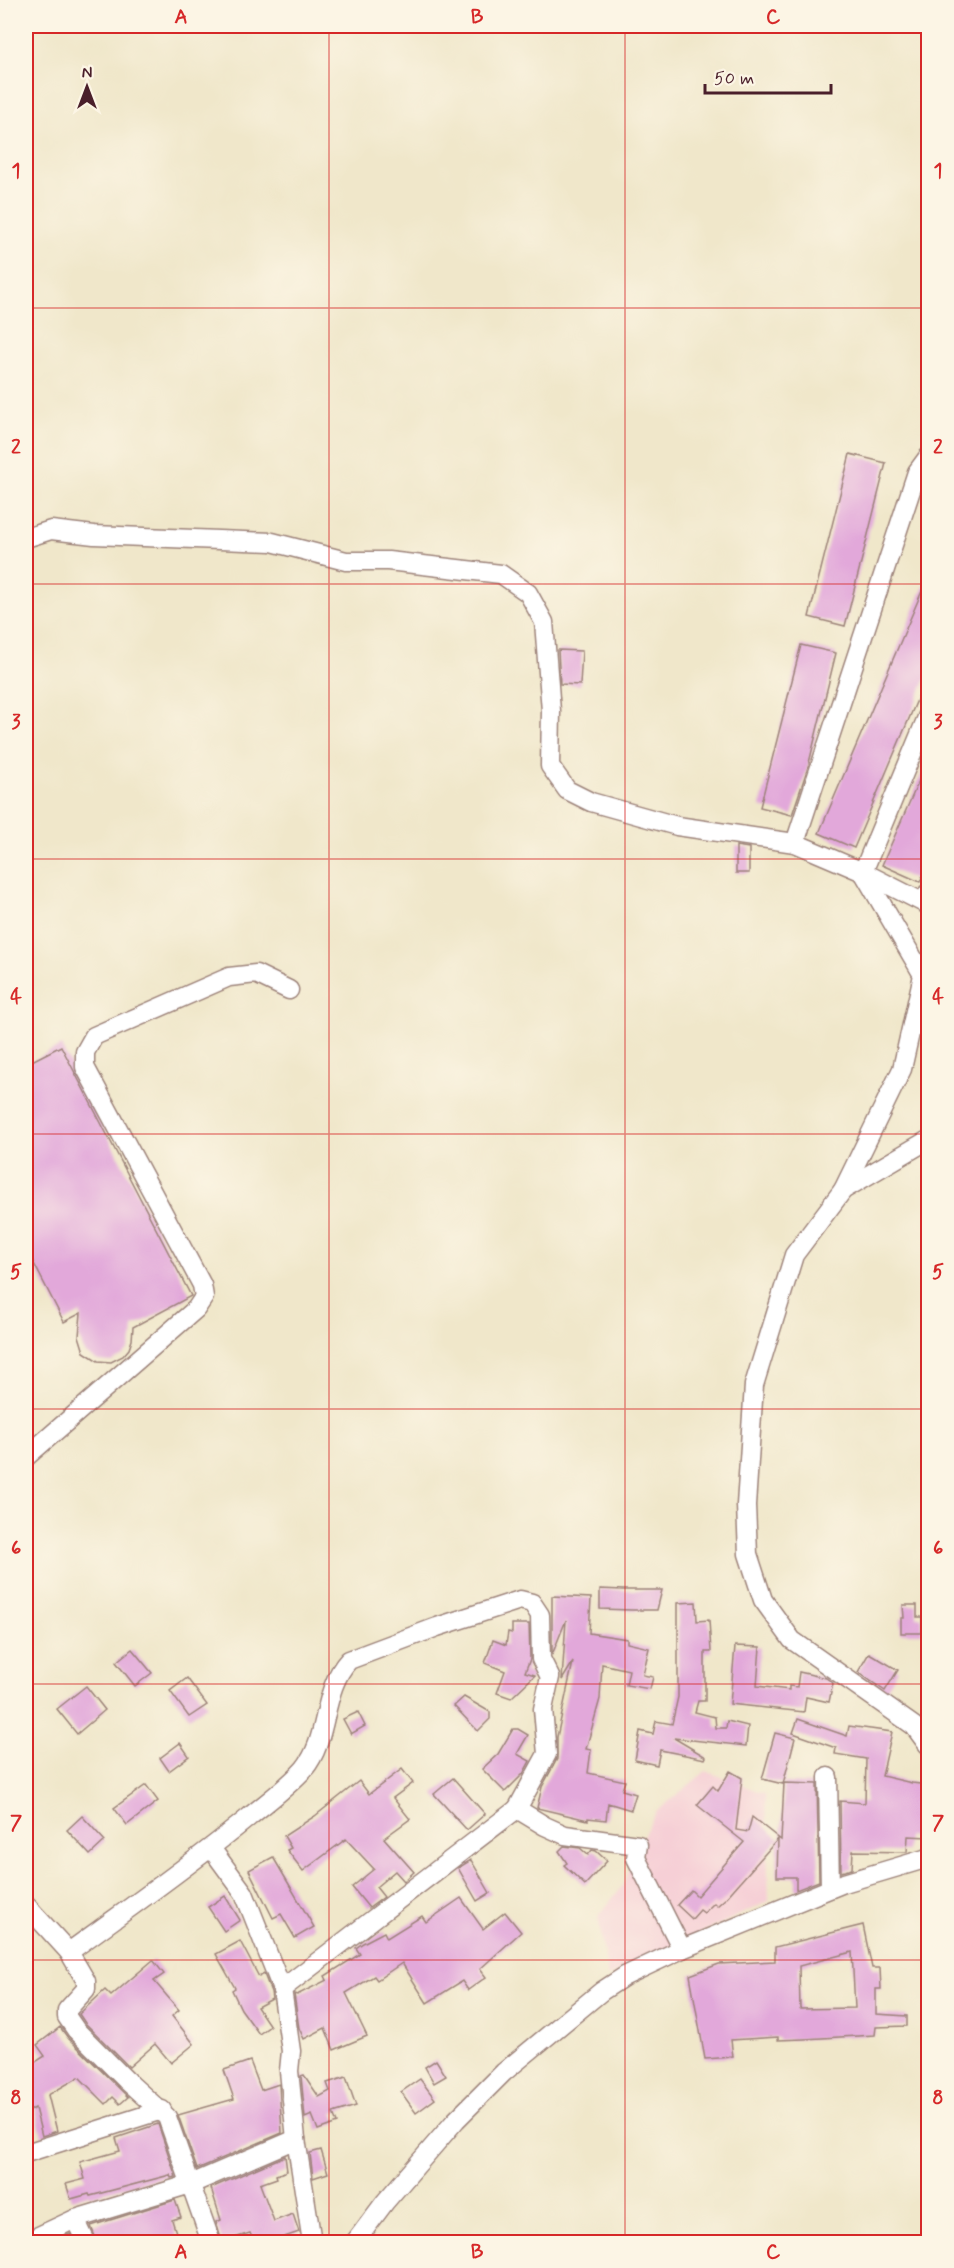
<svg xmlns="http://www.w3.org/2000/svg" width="954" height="2268" font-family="Mynerve,sans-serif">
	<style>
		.built { fill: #f6cfd6 }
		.building { fill: #e2a8da; fill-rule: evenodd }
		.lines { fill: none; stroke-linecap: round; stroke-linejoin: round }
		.minor-casing { stroke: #9d837a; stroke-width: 21 }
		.minor { stroke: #fff; stroke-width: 18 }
		.grid { fill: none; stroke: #d62828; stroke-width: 1.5; stroke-opacity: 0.55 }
		.neatline { fill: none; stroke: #d62828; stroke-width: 2 }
		.grid-label { font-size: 20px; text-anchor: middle; font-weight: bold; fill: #d62828 }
	</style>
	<rect width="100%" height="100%" fill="#fcf5e5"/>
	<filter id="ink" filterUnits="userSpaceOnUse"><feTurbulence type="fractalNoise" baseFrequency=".0167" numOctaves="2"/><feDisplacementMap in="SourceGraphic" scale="12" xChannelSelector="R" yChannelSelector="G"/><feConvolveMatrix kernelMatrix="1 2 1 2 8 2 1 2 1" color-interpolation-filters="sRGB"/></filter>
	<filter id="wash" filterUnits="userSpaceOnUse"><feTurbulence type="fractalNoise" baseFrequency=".008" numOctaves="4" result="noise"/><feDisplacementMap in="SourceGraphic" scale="24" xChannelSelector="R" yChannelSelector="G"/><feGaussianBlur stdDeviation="1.35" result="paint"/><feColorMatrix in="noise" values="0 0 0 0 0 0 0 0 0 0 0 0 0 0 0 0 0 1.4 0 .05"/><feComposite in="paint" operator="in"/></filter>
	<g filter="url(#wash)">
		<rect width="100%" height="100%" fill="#f0e7ca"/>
		<path class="built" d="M706 1771 765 1794 769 1901 608 1977 598 1917 623 1885 638 1845 656 1812Z"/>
		<g id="blocks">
			<g class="building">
				<path d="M850 454 886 463 845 626 809 617Z"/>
				<path d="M928 577V674L854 848 819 833Z"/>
				<path d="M801 645 836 653 808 767 792 815 760 807Z"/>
				<path d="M558 650 582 651 580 685 560 684Z"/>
				<path d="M928 760V863L920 882 882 865Z"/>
				<path d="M736 846 749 848V873H736Z"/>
				<path d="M61 1046 191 1296 133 1327 132 1340 129 1349 123 1356 111 1362 98 1361 84 1352 79 1336 81 1313 64 1322 26 1248V1064Z"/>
				<path d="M600 1589 623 1590H662L657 1610H632L600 1609Z"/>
				<path d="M552 1596 591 1598 589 1633 627 1639V1643L649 1648 643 1675 653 1677 650 1689 626 1685 629 1670 602 1664 600 1699 586 1749 591 1750 588 1773 625 1781 622 1790 636 1794 631 1810 608 1803 606 1820 588 1818V1820L537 1808 542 1787 557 1759V1737L573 1662 562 1680 566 1620 552 1655Z"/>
				<path d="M696 1602 697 1621 709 1620 711 1652H705V1701H698L695 1712 715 1717 716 1728H726L727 1721 748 1726 746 1746 674 1738 706 1757 705 1759 660 1750 657 1765 635 1760 640 1731 653 1734 656 1721 672 1724 678 1697V1603Z"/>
				<path d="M903 1605H917V1617H922V1633H901V1618H904Z"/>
				<path d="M512 1624H529L530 1659 525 1672 535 1675 511 1698 497 1693 505 1671 485 1663 493 1640 506 1645 508 1632 512 1633Z"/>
				<path d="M735 1646 760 1647 757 1686 789 1690V1686L797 1687 799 1672 826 1678 833 1683 829 1702 806 1697 804 1712 730 1704Z"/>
				<path d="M132 1649 152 1673 135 1686 116 1662Z"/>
				<path d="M869 1653 898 1670 885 1691 858 1672Z"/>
				<path d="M187 1678 207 1705 189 1717 170 1691Z"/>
				<path d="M86 1686 105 1710 77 1734 57 1709Z"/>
				<path d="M464 1697 490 1712V1719L478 1731 454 1706Z"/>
				<path d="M358 1712 365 1726 351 1734 343 1719Z"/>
				<path d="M798 1719 847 1736 849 1726 892 1732 882 1776 912 1783 928 1785V1837L908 1836 907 1852 853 1851 852 1869 841 1872 840 1801 865 1803 866 1759 835 1754 836 1748 793 1733Z"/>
				<path d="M513 1729H518L528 1735 517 1754 530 1761 523 1774 505 1792 482 1769 498 1754Z"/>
				<path d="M775 1733 795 1738 783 1784 762 1779Z"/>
				<path d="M180 1743 189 1756 169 1771 160 1758Z"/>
				<path d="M402 1769 413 1783 393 1798 410 1819 384 1838 414 1872 404 1881 395 1871 376 1887 384 1897 369 1908 352 1887 374 1869 346 1839 303 1871 287 1850 291 1848 284 1836 315 1816 359 1781 369 1794Z"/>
				<path d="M730 1771 742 1778 736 1830 748 1832 752 1817 781 1840 784 1783 817 1784 819 1881 796 1890V1877H777L778 1839 726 1898 717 1906 714 1903 704 1913 700 1910 692 1919 677 1905 691 1890 697 1896 744 1842 697 1805 713 1786 718 1791Z"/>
				<path d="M453 1778 485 1814 467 1830 434 1794Z"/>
				<path d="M146 1785 158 1801 127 1825 114 1808Z"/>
				<path d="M82 1816 105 1841 90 1855 67 1830Z"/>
				<path d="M564 1846 580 1848 588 1855 592 1850 596 1851 607 1861 585 1885 564 1865 567 1863 559 1851Z"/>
				<path d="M273 1857 314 1927 295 1938 281 1914 273 1918 249 1870Z"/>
				<path d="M471 1860 490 1893 477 1901 458 1868Z"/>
				<path d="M225 1896 240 1920 224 1931 208 1907Z"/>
				<path d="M461 1898 483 1929 505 1912 521 1932 480 1969 486 1977 468 1990 462 1981 427 2003 402 1963 377 1980 374 1976 346 1993 367 2036 334 2050 325 2028 304 2039 299 2028 294 1994 297 1995 327 1980 325 1976 360 1954 356 1948 363 1943 384 1932 387 1938 422 1916 426 1922Z"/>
				<path d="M863 1925 872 1968H880L881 1989H876V2014L907 2016V2026L876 2027 875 2035 804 2039 778 2040V2037L731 2040 733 2057 705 2059 690 1975 719 1964 775 1961V1947ZM852 1952 855 2008 800 2009 799 1966Z"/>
				<path d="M240 1941 259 1977 264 1974 271 1992 272 1999 257 2007 270 2026 259 2034 241 2009 232 1990 235 1988 216 1954Z"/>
				<path d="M153 1960 164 1974 154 1981 179 2010 172 2016 194 2044 171 2063 155 2044 129 2067 85 2023 79 2014 105 1990 111 1996Z"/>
				<path d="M60 2027 68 2038 128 2097 120 2104 113 2097 106 2104 79 2077 48 2095 57 2131 42 2136 35 2108 26 2113V2068L45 2056 37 2045Z"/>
				<path d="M436 2060 446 2076 434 2083 425 2067Z"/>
				<path d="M250 2061 261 2090 279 2084 282 2133 197 2169 178 2115 234 2099 224 2070Z"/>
				<path d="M304 2075 319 2097 330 2091 327 2083 346 2077 356 2106 333 2113 337 2123 318 2130 312 2115 305 2118 301 2076Z"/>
				<path d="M420 2079 435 2099 416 2113 401 2092Z"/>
				<path d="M158 2124 176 2177 171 2178 170 2175 90 2196 89 2194 71 2199 66 2184 85 2179 80 2162 120 2151 116 2138Z"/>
				<path d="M321 2150 328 2173 313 2178 310 2153Z"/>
				<path d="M285 2156 287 2171 276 2175 277 2178 260 2184 274 2221 293 2214 299 2232 270 2242H254L250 2233 222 2242 216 2222 221 2220 211 2188Z"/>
				<path d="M175 2200 181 2217 172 2220 179 2242H97L91 2226Z"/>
				<path d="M70 2234 74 2242H51L56 2240Z"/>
			</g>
		</g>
	</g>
	<g filter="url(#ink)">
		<use href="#blocks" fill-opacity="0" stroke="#9d837a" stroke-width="1.5"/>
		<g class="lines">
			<defs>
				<g id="minor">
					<path d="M928 457 917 472 795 843 863 872 928 715"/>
					<path d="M26 538 51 530 94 535 272 542 346 561H388L501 574 528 593 544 622 551 711 550 766 567 790 591 802 677 826 795 843"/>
					<path d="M863 872 924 903 928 893"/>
					<path d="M928 1140 843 1190 794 1255 754 1385 746 1505 748 1554 763 1600 792 1640 914 1726 928 1745"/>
					<path d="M843 1190 902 1069 923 975 863 872"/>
					<path d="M26 1457 196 1309 204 1297 202 1285 85 1067V1052L94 1036 229 977 256 974 289 990"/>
					<path d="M828 1777 830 1888"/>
					<path d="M211 1848 244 1893 282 1989 291 2051 289 2071 296 2139 312 2242"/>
					<path d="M26 1905 69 1952C129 1908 191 1865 249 1817 267 1802 288 1787 304 1769 330 1738 321 1690 349 1660L437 1627 520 1600 532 1603 540 1615 541 1659 550 1677 543 1709 547 1754 517 1809"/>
					<path d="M69 1952 86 1981V1989L67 2010V2017L76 2030 126 2080 167 2117 211 2242"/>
					<path d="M282 1989 517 1809 545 1826 565 1835 638 1845 636 1858 682 1949"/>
					<path d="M26 2153 162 2110"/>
					<path d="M75 2219 86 2242"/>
					<path d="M26 2242 75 2219 191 2184 296 2139"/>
					<path d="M355 2242 385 2202 456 2120 504 2072 602 1991 625 1976 682 1949 844 1883 928 1858"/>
				</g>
			</defs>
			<use href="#minor" class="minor-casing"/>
			<use href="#minor" class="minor"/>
		</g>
	</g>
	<path class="grid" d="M329 26V2242M625 26V2242M26 308H928M26 584H928M26 859H928M26 1134H928M26 1409H928M26 1684H928M26 1960H928"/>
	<rect width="954" height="2268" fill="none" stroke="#fcf5e5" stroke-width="66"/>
	<g transform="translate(87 87)" stroke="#fcf5e5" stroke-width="4.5" paint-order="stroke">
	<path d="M0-4.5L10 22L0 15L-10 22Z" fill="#4a1f2b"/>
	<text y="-9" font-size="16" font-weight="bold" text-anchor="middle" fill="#4a1f2b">N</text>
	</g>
	<path d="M705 84v9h126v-9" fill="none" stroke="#4a1f2b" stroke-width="3"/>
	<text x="714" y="84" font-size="18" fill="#4a1f2b" stroke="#fcf5e5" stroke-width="4.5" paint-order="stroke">50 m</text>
	<rect x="33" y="33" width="888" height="2202" class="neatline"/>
	<g class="grid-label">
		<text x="181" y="23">A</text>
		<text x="477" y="23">B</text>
		<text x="773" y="23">C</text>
		<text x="16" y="177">1</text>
		<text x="938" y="177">1</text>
		<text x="16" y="453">2</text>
		<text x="938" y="453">2</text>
		<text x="16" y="728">3</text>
		<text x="938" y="728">3</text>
		<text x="16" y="1003">4</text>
		<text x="938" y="1003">4</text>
		<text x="16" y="1278">5</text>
		<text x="938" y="1278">5</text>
		<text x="16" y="1554">6</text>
		<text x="938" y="1554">6</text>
		<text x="16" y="1829">7</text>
		<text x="938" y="1829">7</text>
		<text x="16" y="2104">8</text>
		<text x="938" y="2104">8</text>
		<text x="181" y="2258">A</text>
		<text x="477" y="2258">B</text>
		<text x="773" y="2258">C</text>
	</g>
</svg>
